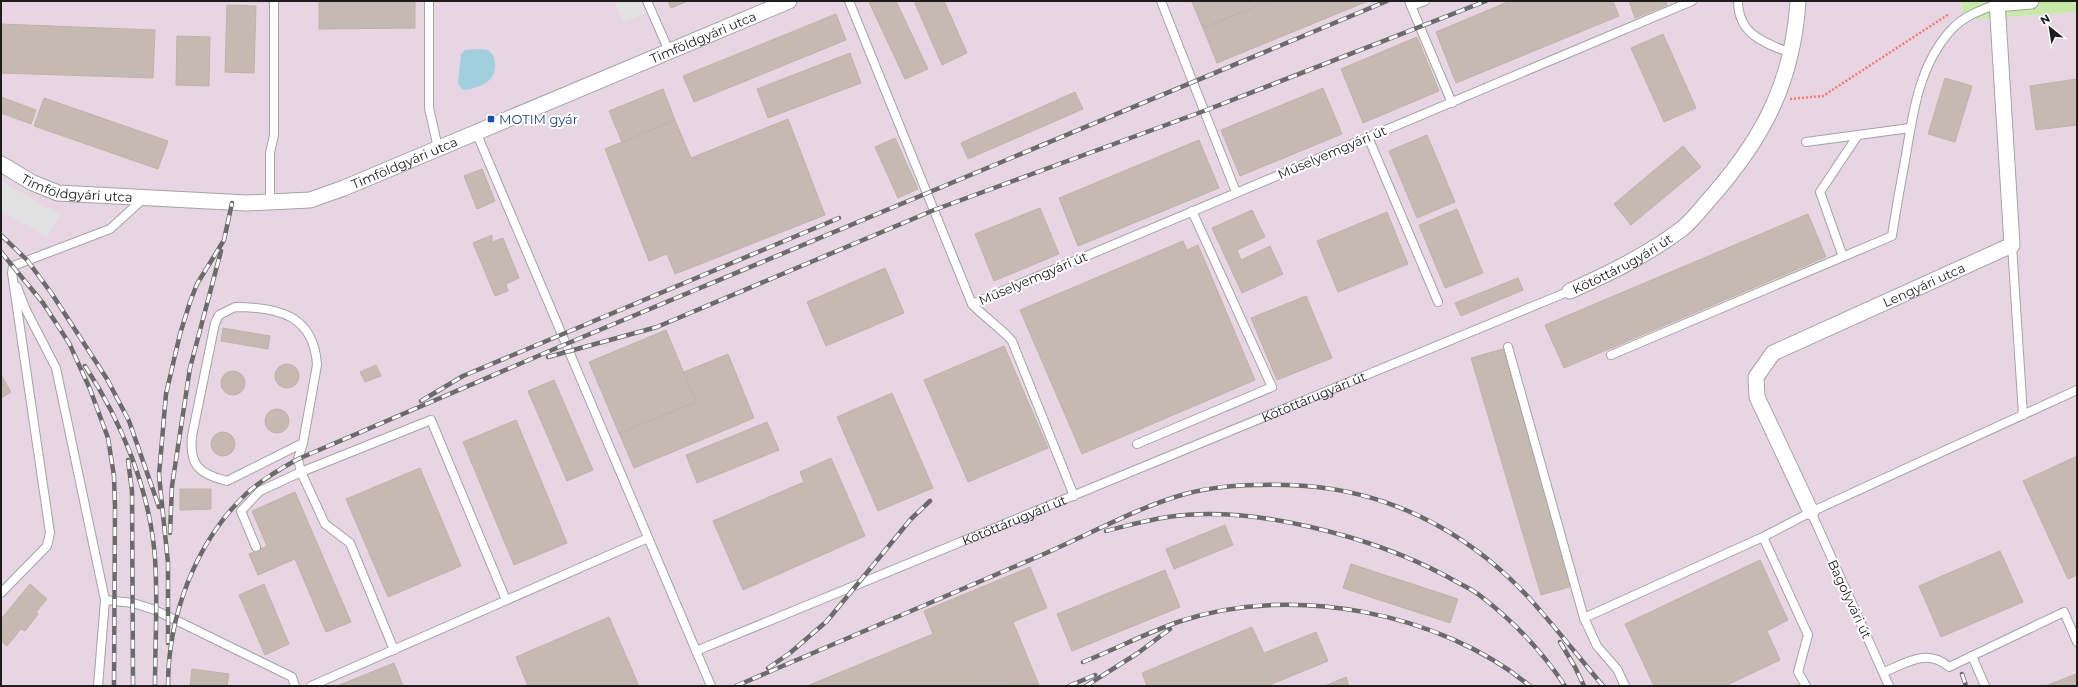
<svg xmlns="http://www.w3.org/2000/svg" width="2078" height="687" font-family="Montserrat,sans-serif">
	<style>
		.industrial { fill: #e8d5e4 }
		.grass { fill: #c7eba7 }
		.parking { fill: #e1e1e1 }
		.water { fill: #a2cfde }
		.building { fill: #c4bab2; stroke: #c1b2a5 }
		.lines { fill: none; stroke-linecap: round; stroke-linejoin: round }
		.service-casing { stroke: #a4a4a4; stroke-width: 10 }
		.minor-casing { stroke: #a4a4a4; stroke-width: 17 }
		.path { stroke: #fd7866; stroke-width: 2.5; stroke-dasharray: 2 2; stroke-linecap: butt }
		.service { stroke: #fff; stroke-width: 8 }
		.minor { stroke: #fff; stroke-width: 15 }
		.rail-casing { stroke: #6b6b6b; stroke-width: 4.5 }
		.rail { stroke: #fff; stroke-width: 3; stroke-dasharray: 9; stroke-linecap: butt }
		.transit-dot { fill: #1a4fb4; stroke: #fff; stroke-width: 1.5 }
		.labels { text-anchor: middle; stroke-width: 4; stroke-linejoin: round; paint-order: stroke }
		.street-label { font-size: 13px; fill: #1d1d1d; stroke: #fff }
		.transit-label { font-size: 13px; fill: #164399; stroke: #fff; text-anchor: start }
	</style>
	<rect width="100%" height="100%" fill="#efebe3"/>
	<path class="industrial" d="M1 1H1962L1963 20 2077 12V686H1Z"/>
	<path class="grass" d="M1962 1H2077V12L1963 20Z"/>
	<g class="parking">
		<path d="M614 1H647L651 11 623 23Z"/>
		<path d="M1 181 60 215 47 237 1 211Z"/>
	</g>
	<path class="water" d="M478 49 488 50 493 55C499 72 492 82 477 87 471 89 467 91 462 89L458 84 461 54 465 50Z"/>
	<g class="building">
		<path d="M319 1H415V28L319 29Z"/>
		<path d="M668 1H688L671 8Z"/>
		<path d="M871 1H896L928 69 905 79 869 2Z"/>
		<path d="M914 1H944L967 53 942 65Z"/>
		<path d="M1194 1H1270L1203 28 1192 2Z"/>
		<path d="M1270 1H1368L1217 63 1203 28Z"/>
		<path d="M1510 1H1613L1619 16 1456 83 1436 32Z"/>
		<path d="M1629 1H1666L1667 5 1635 18Z"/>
		<path d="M227 5 256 6 254 73 225 72Z"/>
		<path d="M836 14 846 40 694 102 683 76Z"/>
		<path d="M1 24 155 30 153 78 1 73Z"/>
		<path d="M1663 34 1696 108 1664 122 1631 48Z"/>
		<path d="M177 36 210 37 209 86 176 85Z"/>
		<path d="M1417 37 1439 91 1363 123 1341 69Z"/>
		<path d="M850 53 861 83 768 118 757 89Z"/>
		<path d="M1945 78 1972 86 1955 142 1928 134Z"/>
		<path d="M2077 79V125L2036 130 2030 86Z"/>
		<path d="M1323 88 1342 134 1240 176 1221 130Z"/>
		<path d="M663 89 675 120 622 142 609 111Z"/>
		<path d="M1075 92 1083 109 968 159 961 143Z"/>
		<path d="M1 97 36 110 31 124 1 113Z"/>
		<path d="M44 98 168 141 158 169 34 126Z"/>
		<path d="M788 119 825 215 675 274 667 254 649 261 605 149 675 120 691 158Z"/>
		<path d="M1427 135 1455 202 1417 218 1389 151Z"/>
		<path d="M895 138 918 189 898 198 875 147Z"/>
		<path d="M1199 140 1219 188 1078 246 1059 198Z"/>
		<path d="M1683 146 1701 167 1631 225 1614 204Z"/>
		<path d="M482 169 495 201 477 209 464 176Z"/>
		<path d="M1040 208 1059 254 994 281 975 234Z"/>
		<path d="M1457 209 1483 273 1445 288 1419 225Z"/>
		<path d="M1252 210 1265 237 1237 250 1241 260 1270 246 1283 274 1242 293 1212 228Z"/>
		<path d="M1387 212 1408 264 1338 292 1317 241Z"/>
		<path d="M1808 214 1826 257 1564 368 1545 325Z"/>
		<path d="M492 235V242L503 238 519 278 506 284 508 291 495 296 473 243Z"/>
		<path d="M1183 241 1187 250 1198 245 1255 380 1082 454 1020 310Z"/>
		<path d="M885 268 904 313 826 346 807 302Z"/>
		<path d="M1518 278 1523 290 1461 316 1455 303Z"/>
		<path d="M1306 296 1332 358 1277 380 1251 318Z"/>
		<path d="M223 328 270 336 268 349 221 341Z"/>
		<path d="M666 330 696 402 619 433 589 362Z"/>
		<path d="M1004 346 1048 448 968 482 924 380Z"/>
		<path d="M1503 349 1573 586 1541 595 1471 358Z"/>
		<path d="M728 354 754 418 634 468 619 433 696 402 684 372Z"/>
		<circle cx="287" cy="376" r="12"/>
		<path d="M376 365 381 376 365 382 360 372Z"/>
		<circle cx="233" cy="383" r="12"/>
		<path d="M1 375 11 392 1 398Z"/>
		<path d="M554 380 593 470 567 481 528 391Z"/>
		<path d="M892 393 933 488 878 511 837 417Z"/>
		<circle cx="277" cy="421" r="12"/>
		<path d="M516 420 567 543 514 565 463 442Z"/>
		<path d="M767 422 779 450 697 483 686 455Z"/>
		<circle cx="223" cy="444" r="12"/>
		<path d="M2077 456V575L2068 579 2023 481Z"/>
		<path d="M831 458 865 536 743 590 713 521 804 482 800 472Z"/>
		<path d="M420 468 461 566 388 597 346 499Z"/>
		<path d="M180 489H211V509L180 510Z"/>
		<path d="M295 492 351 622 326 632 295 559 258 575 249 554 267 546 252 511Z"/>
		<path d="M1225 525 1233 545 1174 569 1166 549Z"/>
		<path d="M2000 551 2023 602 1941 637 1919 586Z"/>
		<path d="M1760 560 1788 620 1767 631 1780 660 1725 686H1654L1625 624Z"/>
		<path d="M1351 564 1458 599 1450 623 1343 588Z"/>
		<path d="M1030 567 1047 608 1013 622 1039 685 807 686 933 634 924 611Z"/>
		<path d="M1165 570 1180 607 1072 651 1057 614Z"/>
		<path d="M30 584 47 599 36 612 38 614 25 631 21 629 7 646 1 641V619Z"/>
		<path d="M264 584 289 644 265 655 239 595Z"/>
		<path d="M609 617 639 686H528L516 657Z"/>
		<path d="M1252 627 1264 653 1316 632 1328 661 1267 686H1147L1142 673Z"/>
		<path d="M394 663 403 686H337Z"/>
		<path d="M192 669 229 674 227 686H190Z"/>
		<path d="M2076 674 2077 686H2045Z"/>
		<path d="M1346 677 1349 686H1325Z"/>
	</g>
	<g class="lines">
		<defs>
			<g id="service">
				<path d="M429 1V108L438 148"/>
				<path d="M647 1 669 51"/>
				<path d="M849 1 972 304C984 317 1000 327 1012 341L1074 496"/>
				<path d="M1161 1 1236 192"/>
				<path d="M1409 1 1452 103"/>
				<path d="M1738 1C1738 34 1764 43 1791 53"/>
				<path d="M1411 6 1425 1"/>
				<path d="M476 132 711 686"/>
				<path d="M1368 137 1438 302"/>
				<path d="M1806 142 1910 128"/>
				<path d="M270 203V153L274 135V1"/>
				<path d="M2012 245 2023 415"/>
				<path d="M1843 257 1820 192 1858 135"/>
				<path d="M17 287 25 308 56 368 105 600 98 686"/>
				<path d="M972 304C1212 203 1452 103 1692 1"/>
				<path d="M235 307C278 307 314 315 317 365L303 443 227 481C199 474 189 465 192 436L215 323 219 315Z"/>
				<path d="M1508 347 1584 618 1597 646 1617 669 1625 686"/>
				<path d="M1611 355 1892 236C1896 209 1901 182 1906 155 1913 111 1920 63 1952 29 1964 16 1981 10 1997 4"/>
				<path d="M303 443 298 459 301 472 325 524 350 543 394 650"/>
				<path d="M1137 444 1272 387 1192 211"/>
				<path d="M1811 512 1889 686"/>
				<path d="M1763 537 1808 635 1798 672 1806 686"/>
				<path d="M256 547 241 511 260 491 301 472 431 420 506 600"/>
				<path d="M1 593 47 546 50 533 12 273 13 266 110 229 143 199"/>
				<path d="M105 600 133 603 155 610 292 677 295 686"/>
				<path d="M1584 618 1763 537 1811 512 2077 390"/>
				<path id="s1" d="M696 651 1570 291"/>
				<path d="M1972 656 1985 686"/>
				<path d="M1884 672C1907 663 1927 648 1949 667L2064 612 2077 642"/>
				<path d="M311 686 648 538"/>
			</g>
			<g id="minor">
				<path d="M1997 4 2031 1"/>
				<path id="s2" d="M1 164 33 183 58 193 247 203 310 200 344 188 789 1"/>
				<path id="s3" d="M1570 291C1608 274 1645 256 1679 231 1692 222 1703 206 1714 194 1765 135 1793 80 1798 1"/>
				<path id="s4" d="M1811 512 1757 397 1756 377 1773 353 2012 245 1997 1"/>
			</g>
		</defs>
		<use href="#service" class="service-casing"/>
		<use href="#minor" class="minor-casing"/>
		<path class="path" d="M1790 99 1823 96 1949 14"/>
		<use href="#service" class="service"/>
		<use href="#minor" class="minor"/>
		<defs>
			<g id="rail">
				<path d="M1 235 27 260 52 294 107 379 129 421 159 507"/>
				<path d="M1 252 43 303 69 343 90 389 108 438 114 476 115 508 114 686"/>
				<path d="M548 357 657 327 934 210 1204 111 1486 1"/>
				<path d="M85 366C122 422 150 491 155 558 158 601 155 644 155 686"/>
				<path d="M421 401 463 376 839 218"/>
				<path d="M128 460 132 491 133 686"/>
				<path d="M1106 531C1126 526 1147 520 1168 517 1251 504 1373 537 1446 576 1456 582 1468 587 1478 594 1511 619 1542 651 1565 686"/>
				<path d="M170 533 172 486 190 368 221 251"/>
				<path d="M1560 642 1575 667 1584 686"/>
				<path d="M168 643V563L159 475 166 394 180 334 190 302 197 284 224 240 232 203"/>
				<path d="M1083 662C1116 649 1148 632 1181 621 1291 584 1440 612 1530 686"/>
				<path d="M768 668 790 653 827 621 911 519 930 501"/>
				<path d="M1962 674 1966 686"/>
				<path d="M168 686C168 616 195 543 246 494 261 480 280 469 298 459L566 344 1387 1"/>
				<path d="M736 686C839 642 941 598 1044 554 1090 534 1136 508 1185 494 1218 485 1253 484 1287 485 1382 487 1466 529 1530 599 1555 627 1579 657 1603 686"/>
				<path d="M1069 686 1095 675"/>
				<path d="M1086 686 1138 653 1170 629"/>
			</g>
		</defs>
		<use href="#rail" class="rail-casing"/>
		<use href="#rail" class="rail"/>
	</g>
	<rect class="transit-dot" x="487" y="115" width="8" height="8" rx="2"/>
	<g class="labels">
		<g class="street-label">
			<text dy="5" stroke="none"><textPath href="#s2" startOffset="742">Timföldgyári utca</textPath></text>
			<text transform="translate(1332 152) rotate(-23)" y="5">Műselyemgyári út</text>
			<text dy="5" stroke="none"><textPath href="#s2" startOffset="418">Timföldgyári utca</textPath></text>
			<text dy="5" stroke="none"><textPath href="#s2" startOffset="82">Timföldgyári utca</textPath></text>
			<text dy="5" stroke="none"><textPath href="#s3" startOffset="59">Kötöttárugyári út</textPath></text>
			<text transform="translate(1033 278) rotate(-23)" y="5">Műselyemgyári út</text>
			<text dy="5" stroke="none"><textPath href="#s4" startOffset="342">Lengyári utca</textPath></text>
			<text dy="5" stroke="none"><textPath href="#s1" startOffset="668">Kötöttárugyári út</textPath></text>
			<text dy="5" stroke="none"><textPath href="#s1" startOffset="344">Kötöttárugyári út</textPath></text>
			<text transform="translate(1850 599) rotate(65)" y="5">Bagolyvári út</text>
		</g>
		<g class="transit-label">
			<text x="499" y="124">MOTIM gyár</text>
		</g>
	</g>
	<rect width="2078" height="687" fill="none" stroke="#1d1d1d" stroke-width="4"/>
	<g transform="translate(2050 28) rotate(330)" stroke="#ffffff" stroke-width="3" paint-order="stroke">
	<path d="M0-3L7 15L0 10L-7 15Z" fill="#1d1d1d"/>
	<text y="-6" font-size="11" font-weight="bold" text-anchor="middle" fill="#1d1d1d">N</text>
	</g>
</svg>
